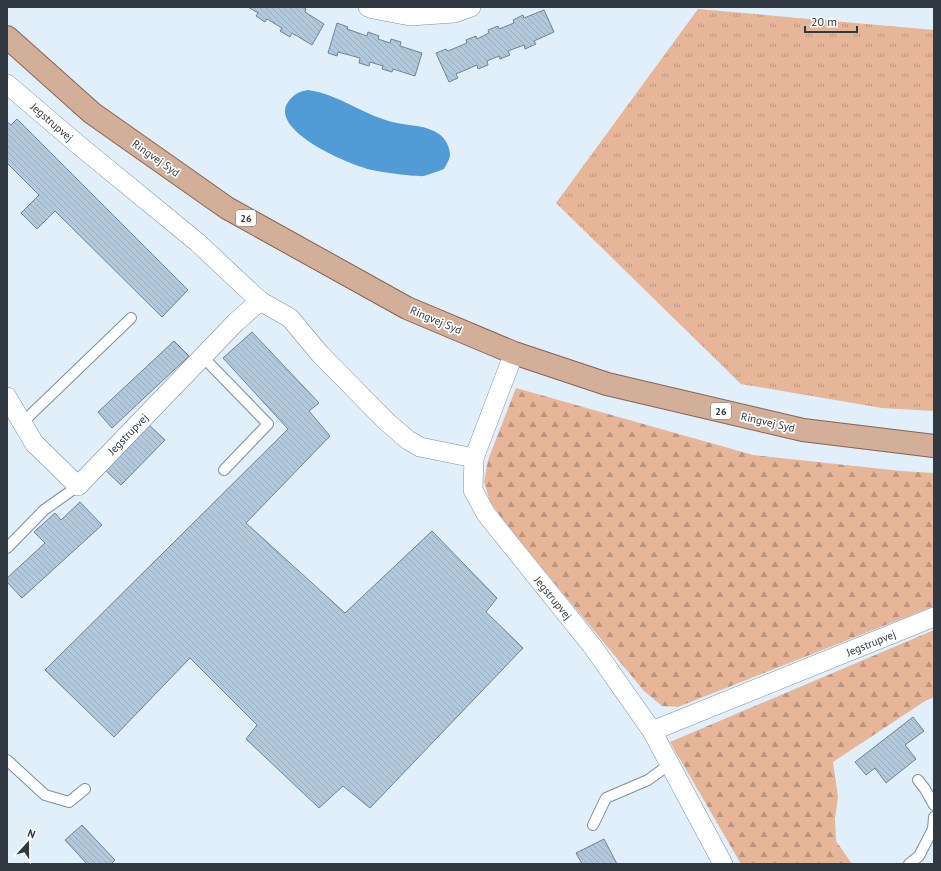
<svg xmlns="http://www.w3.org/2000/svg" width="941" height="871" font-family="'PT Sans',sans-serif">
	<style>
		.grass { fill: url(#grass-tufts) }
		.forest { fill: url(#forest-firs) }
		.water { fill: #519cd6 }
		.building { fill: url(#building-back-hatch); stroke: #6e8496 }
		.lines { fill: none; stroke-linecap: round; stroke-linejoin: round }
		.service-casing { stroke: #7a8fa2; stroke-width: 12 }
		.minor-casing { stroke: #7a8fa2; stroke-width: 20 }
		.primary-casing { stroke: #87634e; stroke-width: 24 }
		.service { stroke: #fff; stroke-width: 10 }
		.minor { stroke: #fff; stroke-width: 19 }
		.primary { stroke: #d3af99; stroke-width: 22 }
		.labels { text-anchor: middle; stroke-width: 3.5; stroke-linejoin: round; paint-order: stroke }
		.shield { fill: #fff; stroke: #6e747a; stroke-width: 1 }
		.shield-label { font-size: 10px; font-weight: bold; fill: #303941 }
		.street-label { font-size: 11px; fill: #303941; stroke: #fff }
	</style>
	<defs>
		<pattern id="grass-tufts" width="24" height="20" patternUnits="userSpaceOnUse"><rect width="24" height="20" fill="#e7b598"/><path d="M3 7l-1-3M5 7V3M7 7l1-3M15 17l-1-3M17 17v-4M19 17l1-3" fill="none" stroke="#bc947e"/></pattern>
		<pattern id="forest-firs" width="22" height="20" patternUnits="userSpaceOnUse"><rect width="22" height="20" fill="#e7b598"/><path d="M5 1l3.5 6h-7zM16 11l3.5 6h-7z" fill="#bc947e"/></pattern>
		<pattern id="building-back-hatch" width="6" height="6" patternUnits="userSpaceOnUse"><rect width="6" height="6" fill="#b2c9dd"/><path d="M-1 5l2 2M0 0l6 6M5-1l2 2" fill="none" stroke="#99adbf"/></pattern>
	</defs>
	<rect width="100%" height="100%" fill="#e1effb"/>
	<path class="grass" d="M698 9 934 30V411L882 408 741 384 556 203Z"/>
	<g class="forest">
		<path d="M516 388 753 455 901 471 934 473V606L678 707 662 706 644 691 505 523 490 501 484 482 488 460Z"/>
		<path d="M934 630V697L925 701 833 762 838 797 835 819 836 841 852 864H741L670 742Z"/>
	</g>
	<path class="water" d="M308 90C339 94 366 117 397 123 411 126 426 125 439 134 445 138 450 147 450 155 450 159 446 165 444 169 438 171 431 174 424 176 417 177 380 172 372 170 352 166 268 131 288 102 294 94 298 92 308 90Z"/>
	<g class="building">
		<path d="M248 7H303L306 9 305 12 324 24 312 45 292 33 290 37 280 31 282 28 267 19 265 22 256 16 258 13Z"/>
		<path d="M544 10 554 32 534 41 536 44 525 49 524 45 508 51 510 55 500 59 499 56 487 61 488 65 478 69 477 65 456 74 458 78 449 82 436 53 446 49 448 51 467 43 466 40 476 36 477 39 489 33 488 30 498 26 499 29 514 23 513 20 523 15 524 18Z"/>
		<path d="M337 23 348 27 347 29 367 36 368 32 379 36 378 39 390 43 391 39 401 42 400 46 422 53 415 76 393 69 392 72 382 69 383 66 370 62 369 66 359 63 360 58 338 52 337 56 328 53Z"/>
		<path d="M17 119 188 290 162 317 55 211 37 229 21 213 39 195 7 163V122L11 125Z"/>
		<path d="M252 332 319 403 309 411 330 436 246 523 345 613 432 531 497 598 486 612 523 648 370 808 343 786 319 808 246 739 257 725 190 658 114 737 45 670 288 429 223 358Z"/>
		<path d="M174 341 189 356 112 428 98 412Z"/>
		<path d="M147 423 165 440 121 485 103 468Z"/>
		<path d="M80 502 102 525 22 598 7 582V578L45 543 34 532 55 513 61 520Z"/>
		<path d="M913 717 924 731 905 745 916 759 886 783 875 768 866 775 855 762Z"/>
		<path d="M82 825 115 860 111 864H87L65 840Z"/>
		<path d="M604 839 617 864H582L576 853Z"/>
	</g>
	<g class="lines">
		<defs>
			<g id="service">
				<path d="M203 357 268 424 224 470"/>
				<path d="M22 423 131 318"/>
				<path d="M7 548 44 510 78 486"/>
				<path d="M7 760 45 795 69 802 85 789"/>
				<path d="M918 780 925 789 934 805"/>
				<path d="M593 825 606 798 648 780 670 764"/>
				<path d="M909 864 919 856 933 829 934 817"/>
			</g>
			<g id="minor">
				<path d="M368 7 373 9 410 16 454 13 471 7"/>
				<path d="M7 84 75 142 197 242 260 301 236 322 78 486 34 443 7 397"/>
				<path d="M260 301 290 318 320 354 387 422 408 440 420 447 474 458"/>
				<path d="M514 353 474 458 473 490 486 514 593 647 652 731 723 864"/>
				<path d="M652 731 934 617"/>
			</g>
			<path id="primary" d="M7 37 92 113 227 208 407 308 514 353 607 384 803 430 934 446"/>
		</defs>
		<use href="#service" class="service-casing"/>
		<use href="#minor" class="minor-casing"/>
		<use href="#primary" class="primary-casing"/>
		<use href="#service" class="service"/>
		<use href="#minor" class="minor"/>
		<use href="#primary" class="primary"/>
	</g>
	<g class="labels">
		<g class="shield">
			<rect x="236" y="210" width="20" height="16" rx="3"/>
			<rect x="711" y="403" width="20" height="16" rx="3"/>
		</g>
		<g class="shield-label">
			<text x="246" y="222">26</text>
			<text x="721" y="415">26</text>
		</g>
		<g class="street-label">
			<text transform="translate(52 122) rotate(41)" y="4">Jegstrupvej</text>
			<text transform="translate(156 158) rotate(35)" y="4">Ringvej Syd</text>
			<text transform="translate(436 320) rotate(23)" y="4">Ringvej Syd</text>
			<text transform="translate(768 422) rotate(13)" y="4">Ringvej Syd</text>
			<text transform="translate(128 434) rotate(-46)" y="4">Jegstrupvej</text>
			<text transform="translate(553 598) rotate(51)" y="4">Jegstrupvej</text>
			<text transform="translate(871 643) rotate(-22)" y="4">Jegstrupvej</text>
		</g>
	</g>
	<rect width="941" height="871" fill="none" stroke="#303941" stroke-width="16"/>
	<g transform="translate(28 843) rotate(21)" stroke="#ffffff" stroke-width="3" paint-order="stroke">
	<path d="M0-3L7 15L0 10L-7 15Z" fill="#303941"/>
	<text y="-6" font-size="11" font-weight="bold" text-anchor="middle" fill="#303941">N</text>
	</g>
	<path d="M805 26v6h52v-6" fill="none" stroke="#303941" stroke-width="2"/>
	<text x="811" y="26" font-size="12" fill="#303941" stroke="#ffffff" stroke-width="3" paint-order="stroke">20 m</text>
</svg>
